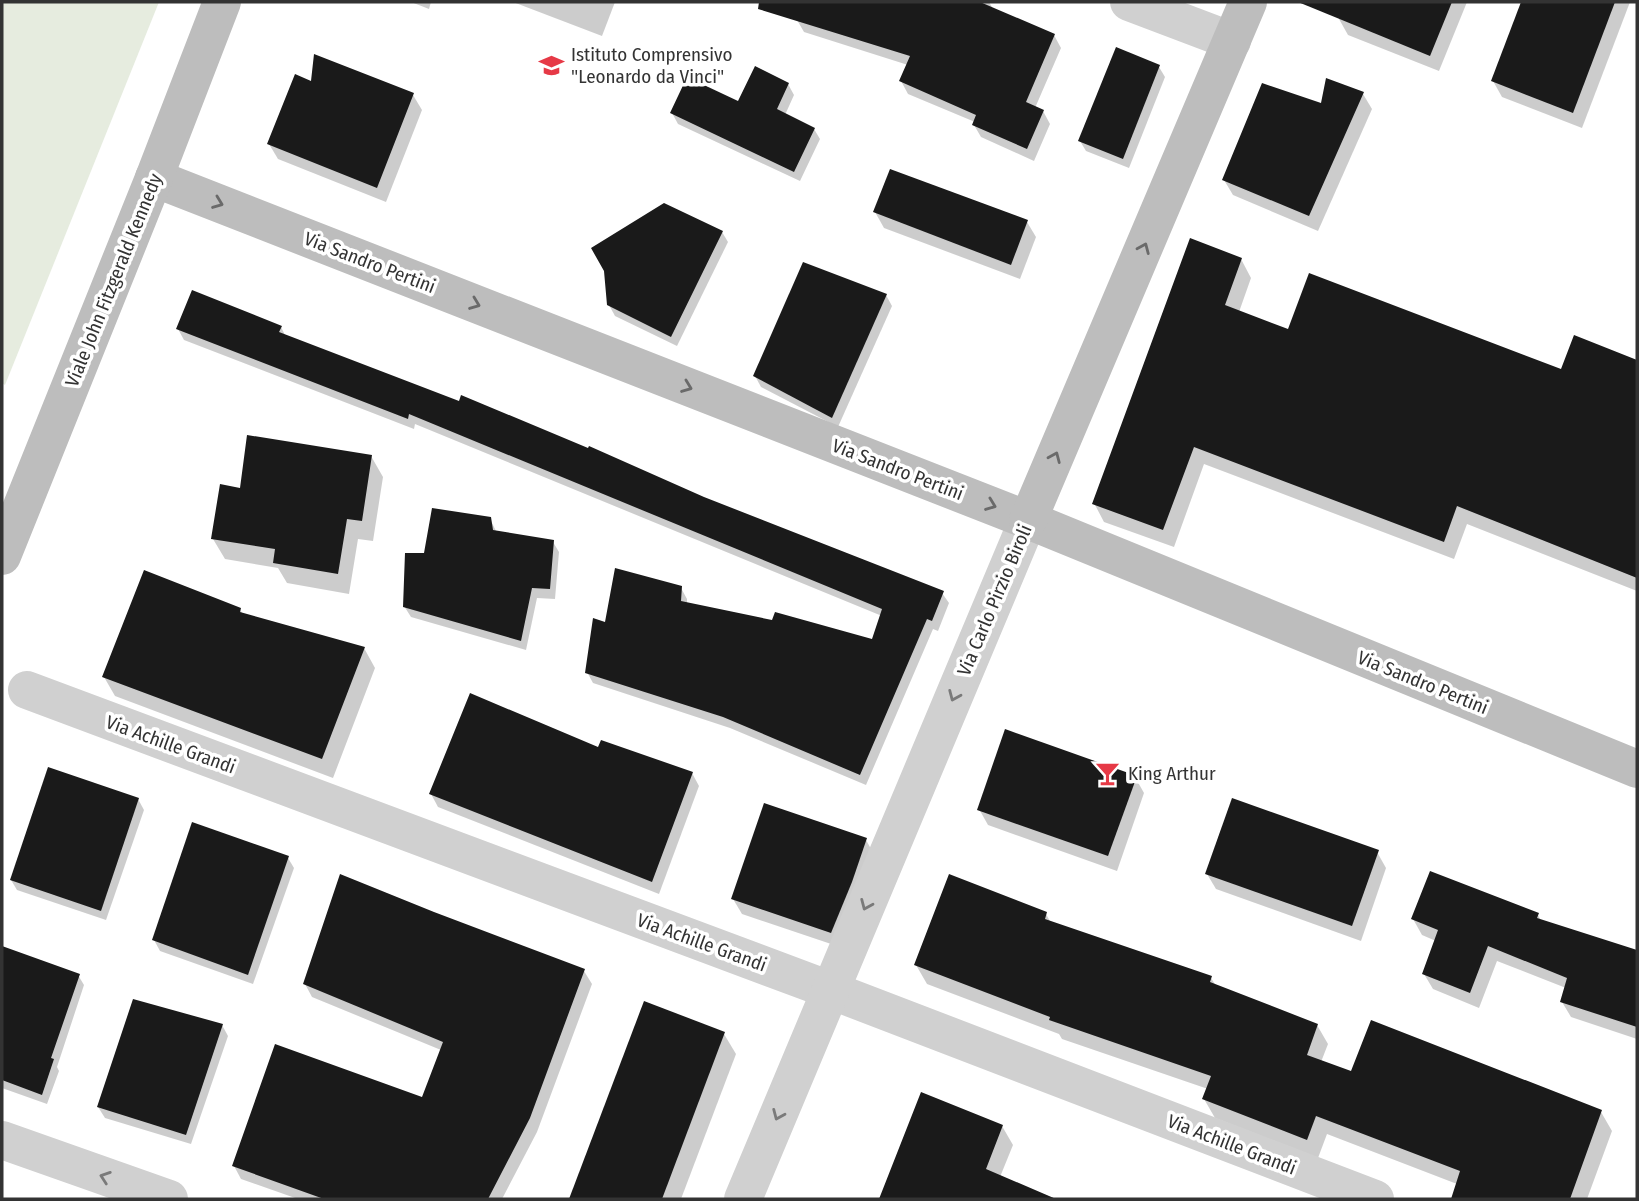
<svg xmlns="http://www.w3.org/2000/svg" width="1639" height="1201" font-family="'Fira Sans Condensed',sans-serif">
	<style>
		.green { fill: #e6ecdf }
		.shadow { fill: #0003 }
		.building { fill: #1a1a1a }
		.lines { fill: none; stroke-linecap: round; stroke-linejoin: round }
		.street { stroke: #d0d0d0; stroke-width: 38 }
		.secondary { stroke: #bdbdbd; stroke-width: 38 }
		.oneway { stroke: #6a6a6a }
		.oneway2 { stroke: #7a7a7a }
		.labels { text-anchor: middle; stroke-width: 7; stroke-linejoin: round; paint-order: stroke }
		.poi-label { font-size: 19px; fill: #333; stroke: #fff; text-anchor: start }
		.street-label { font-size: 19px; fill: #333; stroke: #fff }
	</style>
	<rect width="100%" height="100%" fill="#fff"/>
	<path class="green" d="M2 2H159L5 385 2 383Z"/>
	<g class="shadow">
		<path d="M411 2H431L429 9Z"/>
		<path d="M513 2H615L602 36Z"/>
		<path d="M802 2H989L993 9 1054 35 1061 48 1035 108 1043 111 1050 124 1034 161 981 137 974 125 975 122 908 94 901 81 908 65 804 32 797 20Z"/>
		<path d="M1346 2H1467L1439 71 1348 35 1339 19Z"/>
		<path d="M1523 2H1630L1582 128 1502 97 1493 81Z"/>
		<path d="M1159 67 1165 77 1129 168 1086 151 1080 141Z"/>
		<path d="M312 83 413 95 422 110 386 202 278 159 269 144Z"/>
		<path d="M788 84 794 95 785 115 814 129 820 139 800 181 678 124 672 113 739 104Z"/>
		<path d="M1363 94 1372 109 1318 231 1233 195 1224 180 1322 105Z"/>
		<path d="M875 212 1027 222 1036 237 1020 279 884 228Z"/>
		<path d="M722 232 728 242 677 346 615 316 609 305Z"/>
		<path d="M1241 259 1251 278 1239 312 1289 331 1562 371 1575 337 1637 362V591L1467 524 1454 559 1204 464 1174 547 1104 522 1094 503Z"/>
		<path d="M886 295 892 306 838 427 761 387 755 376Z"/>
		<path d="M281 327 286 337 942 593 949 603 938 631 933 629 866 785 730 728 593 683 587 672 607 625 681 588 687 599V604L873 641 882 616 415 424 414 429 184 340 178 329Z"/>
		<path d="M371 456 383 477 373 541 358 539 349 594 287 583 278 568 225 559 213 539 241 490Z"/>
		<path d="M490 519 497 533 553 542 559 552 555 599 537 598 526 650 411 617 404 606 425 555Z"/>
		<path d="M240 609 243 615 364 648 375 668 333 778 115 696 104 677Z"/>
		<path d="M599 749 692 773 699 786 659 894 438 807 431 794Z"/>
		<path d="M1135 777 1144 793 1117 871 988 825 979 809Z"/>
		<path d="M138 799 144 810 106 920 17 890 11 880Z"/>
		<path d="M866 840 875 856 840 947 742 914 733 899Z"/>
		<path d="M1377 852 1386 868 1361 941 1216 889 1207 874Z"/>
		<path d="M288 858 294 868 253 984 160 951 154 940Z"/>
		<path d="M1046 914 1051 923 1211 978 1216 986 1317 1025 1328 1044 1321 1062 1352 1073 1601 1112 1612 1131 1587 1199H1453L1457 1184 1327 1134 1318 1158 1215 1118 1204 1099 1208 1089 1062 1039 1059 1034 927 984 916 965Z"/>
		<path d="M1538 915 1541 921 1637 952V1039L1571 1017 1562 1002 1566 988 1497 961 1479 1008 1433 989 1424 974 1436 941 1422 935 1413 919Z"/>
		<path d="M2 948 78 975 84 985 57 1067 59 1071 47 1104 2 1088Z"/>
		<path d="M584 971 592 984 537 1132 502 1199H298L241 1179 234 1166 423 1100 441 1050 312 997 305 984Z"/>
		<path d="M645 1004 724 1034 736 1054 681 1199H571Z"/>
		<path d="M222 1025 228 1036 191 1144 105 1118 98 1107Z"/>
		<path d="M922 1094 1002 1126 1013 1145 1000 1177 1056 1199H881Z"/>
	</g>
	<g class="building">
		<path d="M759 2H980L1055 34 1026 102 1044 110 1027 149 972 125 976 115 899 81 910 56 758 9Z"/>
		<path d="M1298 2H1452L1430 56Z"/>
		<path d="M1521 2H1615L1573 113 1491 81Z"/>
		<path d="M1116 47 1160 65 1123 159 1078 141Z"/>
		<path d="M314 54 414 93 377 188 267 144 295 74 311 81Z"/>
		<path d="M755 66 789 83 777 109 815 128 794 172 670 113 687 77 738 101Z"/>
		<path d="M1326 78 1364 92 1309 216 1222 180 1262 83 1321 103Z"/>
		<path d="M890 169 1028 220 1011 265 873 212Z"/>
		<path d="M664 203 723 231 671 337 607 305 604 271 591 248Z"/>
		<path d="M1190 238 1242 258 1225 305 1288 329 1309 273 1561 369 1574 335 1637 360V578L1457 506 1444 542 1194 447 1163 530 1092 504Z"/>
		<path d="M803 262 887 294 832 418 753 376Z"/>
		<path d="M192 290 282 326 279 332 459 401 461 395 588 448 589 446 704 497 944 591 932 621 927 619 860 775 723 717 585 673 593 618 605 622 615 568 682 586 681 601 772 620 775 612 872 639 882 609 409 414 408 419 176 329Z"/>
		<path d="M247 435 372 455 362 521 347 519 338 574 273 563 275 549 211 539 220 484 240 488Z"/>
		<path d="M432 508 491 517 493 530 554 540 550 589 532 588 521 641 403 607 405 553H424Z"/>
		<path d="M144 570 241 608 240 612 365 647 322 759 102 677Z"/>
		<path d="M470 693 598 747 601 740 693 772 652 882 429 794Z"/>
		<path d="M1005 729 1137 776 1108 856 977 810Z"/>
		<path d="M48 767 139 798 101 911 10 880Z"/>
		<path d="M1232 798 1379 850 1352 926 1205 874Z"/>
		<path d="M764 803 867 838 852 882 831 933 731 899Z"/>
		<path d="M192 822 289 856 248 975 152 940Z"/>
		<path d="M1430 871 1539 913 1537 918 1637 950V1027L1560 1002 1567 978 1488 946 1470 993 1422 974 1438 930 1411 919Z"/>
		<path d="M340 874 434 912 585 969 530 1118 488 1199H324L232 1166 275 1044 422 1097 443 1042 303 984Z"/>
		<path d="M949 874 1047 912 1045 919 1212 976 1210 982 1318 1024 1307 1055 1351 1071 1371 1020 1602 1110 1570 1199H1451L1460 1171 1316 1116 1307 1140 1202 1099 1211 1076 1049 1020 1050 1017 914 965Z"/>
		<path d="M2 946 80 974 51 1058 54 1059 42 1095 2 1080Z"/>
		<path d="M133 999 223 1024 186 1135 97 1107Z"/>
		<path d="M644 1001 725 1032 662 1199H569Z"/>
		<path d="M921 1092 1003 1125 986 1169 1056 1199H879Z"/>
	</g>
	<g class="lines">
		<g class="street">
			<path d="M1129 2 1232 41"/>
			<path d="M27 690 830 990 1375 1199"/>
			<path d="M2 1140 169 1199"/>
			<path d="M743 1199 1028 520"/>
		</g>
		<g class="secondary">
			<path d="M154 178 1028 520 1637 769"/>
			<path d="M1028 520 1248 2"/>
			<path d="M2 556 154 178 222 2"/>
		</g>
	</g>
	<defs><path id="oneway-chevron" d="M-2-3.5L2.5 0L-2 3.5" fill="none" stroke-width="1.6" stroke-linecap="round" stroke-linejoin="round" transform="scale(1.75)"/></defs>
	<g class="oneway">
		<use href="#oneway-chevron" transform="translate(218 203) rotate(21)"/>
		<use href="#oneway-chevron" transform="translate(1144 248) rotate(-67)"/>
		<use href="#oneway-chevron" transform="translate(475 304) rotate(21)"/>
		<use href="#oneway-chevron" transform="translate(687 387) rotate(21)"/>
		<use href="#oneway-chevron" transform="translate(1055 457) rotate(-67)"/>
		<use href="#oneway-chevron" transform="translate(991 505) rotate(21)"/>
	</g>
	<g class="oneway2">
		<use href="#oneway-chevron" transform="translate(954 696) rotate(113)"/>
		<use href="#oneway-chevron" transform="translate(866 905) rotate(113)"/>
		<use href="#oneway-chevron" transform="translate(778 1115) rotate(113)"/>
		<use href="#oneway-chevron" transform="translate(105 1177) rotate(-161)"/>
	</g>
	<defs>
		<symbol id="school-bare" viewBox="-9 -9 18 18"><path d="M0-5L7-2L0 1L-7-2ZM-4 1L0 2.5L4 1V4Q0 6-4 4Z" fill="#e63946" stroke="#fff" stroke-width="2.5" paint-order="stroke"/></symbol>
		<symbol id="bar-bare" viewBox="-9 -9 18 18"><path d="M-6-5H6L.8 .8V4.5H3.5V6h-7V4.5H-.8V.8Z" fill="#e63946" stroke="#fff" stroke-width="2.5" paint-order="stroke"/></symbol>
	</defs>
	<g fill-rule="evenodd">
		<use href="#school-bare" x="534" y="48" width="35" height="35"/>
		<use href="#bar-bare" x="1090" y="756" width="35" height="35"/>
	</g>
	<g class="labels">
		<g class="poi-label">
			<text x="571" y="61">Istituto Comprensivo<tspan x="571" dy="22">"Leonardo da Vinci"</tspan></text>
			<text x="1128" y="780">King Arthur</text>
		</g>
		<g class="street-label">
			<text transform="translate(370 262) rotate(21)" y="7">Via Sandro Pertini</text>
			<text transform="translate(113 280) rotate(-68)" y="7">Viale John Fitzgerald Kennedy</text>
			<text transform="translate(898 469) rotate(21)" y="7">Via Sandro Pertini</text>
			<text transform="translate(994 600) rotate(-67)" y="7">Via Carlo Pirzio Biroli</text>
			<text transform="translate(1423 682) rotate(22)" y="7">Via Sandro Pertini</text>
			<text transform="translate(171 744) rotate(20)" y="7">Via Achille Grandi</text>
			<text transform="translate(702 942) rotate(20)" y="7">Via Achille Grandi</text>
			<text transform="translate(1232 1144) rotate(21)" y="7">Via Achille Grandi</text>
		</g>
	</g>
	<rect width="1639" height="1201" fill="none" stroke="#333333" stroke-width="7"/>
</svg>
